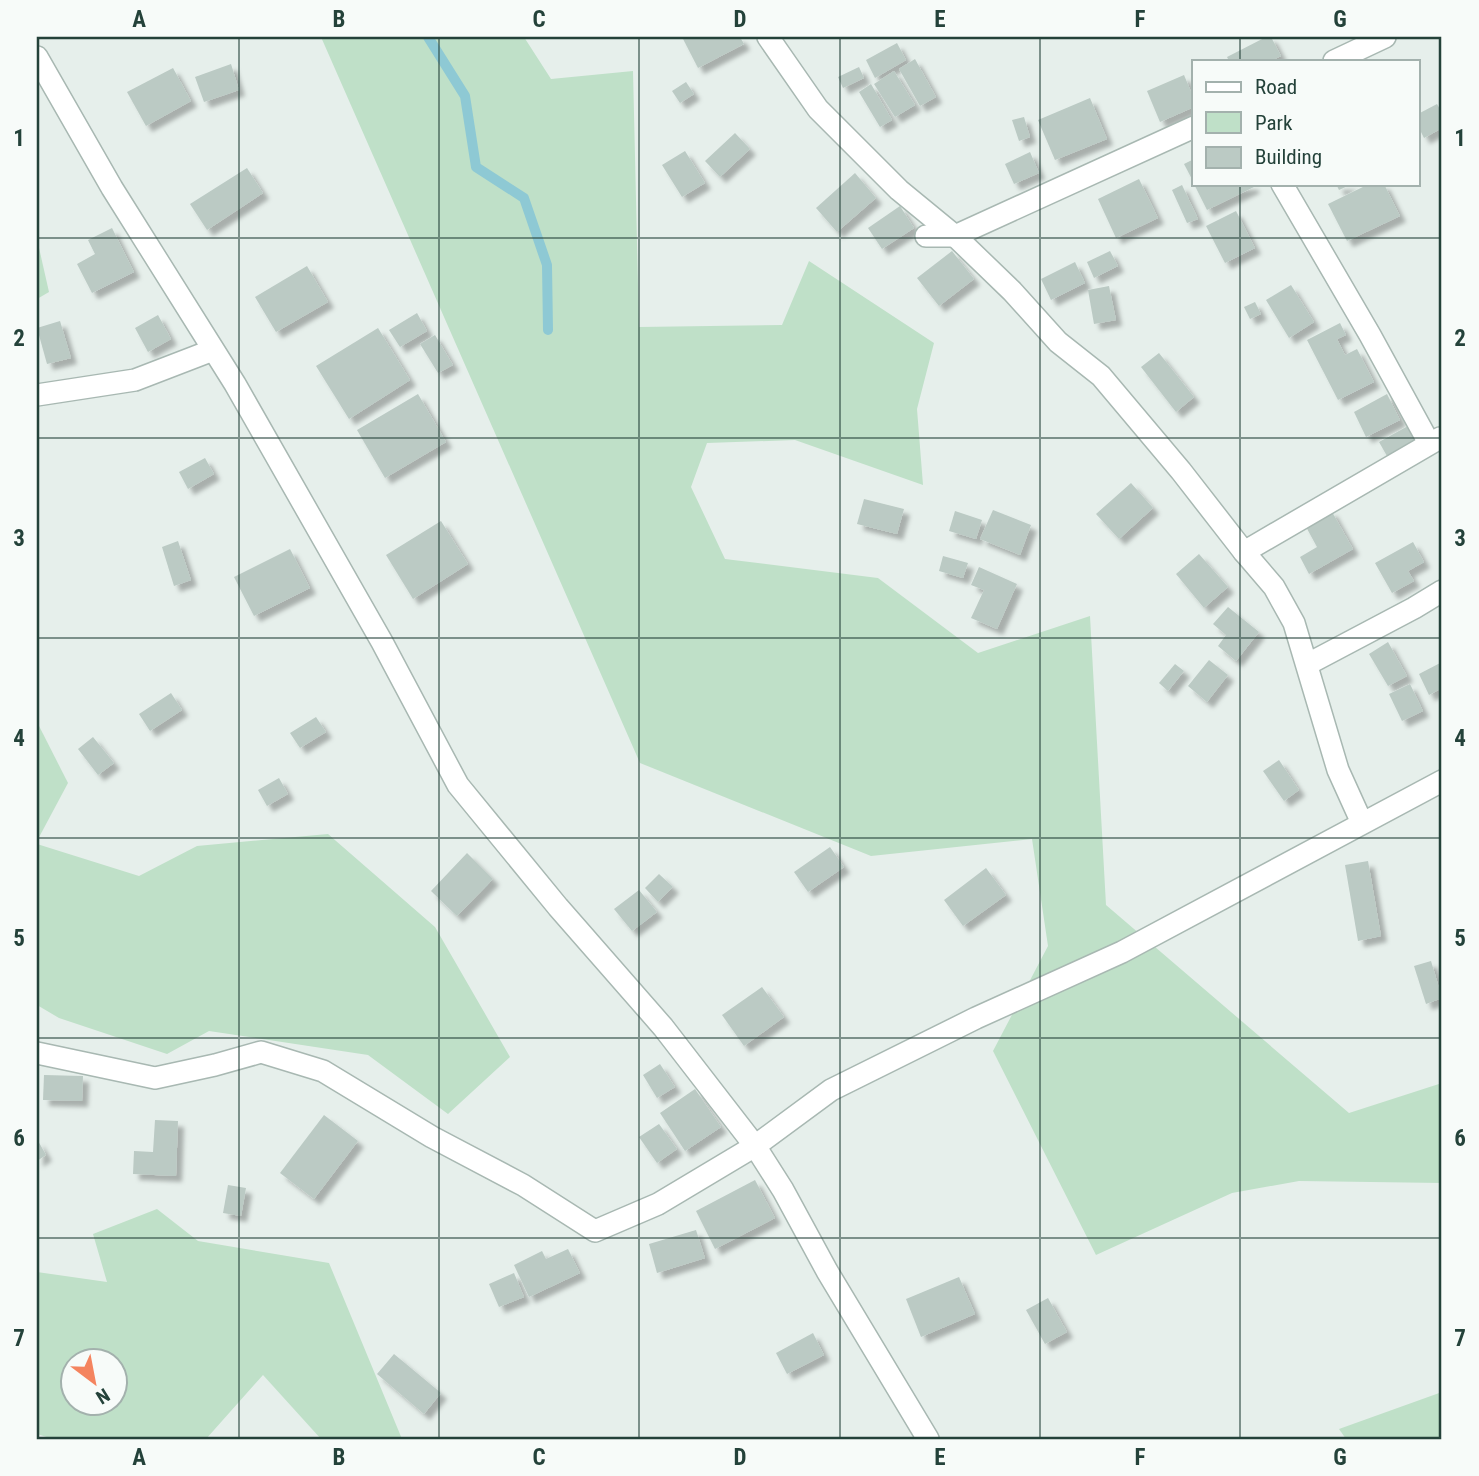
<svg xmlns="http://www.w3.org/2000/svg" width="1479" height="1476" font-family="'Roboto Condensed',sans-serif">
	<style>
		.green { fill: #bfe0c8; fill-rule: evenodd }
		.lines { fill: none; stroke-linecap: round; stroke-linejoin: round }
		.stream { stroke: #8ec9d4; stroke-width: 10 }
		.building { fill: #bbcac4; filter: url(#shadow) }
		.street-casing { stroke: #a8b8b2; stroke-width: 24 }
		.street { stroke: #fff; stroke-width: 21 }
		.grid { fill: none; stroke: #24423a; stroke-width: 2; stroke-opacity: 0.55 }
		.neatline { fill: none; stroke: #24423a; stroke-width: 2.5 }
		.grid-label { font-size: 23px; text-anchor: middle; font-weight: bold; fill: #24423a }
	</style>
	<defs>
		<filter id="shadow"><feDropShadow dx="6" dy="6" stdDeviation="2" flood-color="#0004"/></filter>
	</defs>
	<rect width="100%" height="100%" fill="#e6efeb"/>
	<g class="green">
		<path d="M321 37H524L551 79 633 71 639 327 782 325 809 261 934 343 917 409 923 485 795 440 707 443 691 487 725 559 878 578 978 653 1090 616 1106 905 1349 1113 1442 1083V1183L1299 1181 1232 1193 1096 1255 993 1051 1048 946 1032 839 871 856 640 763Z"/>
		<path d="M37 239 49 292 37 299Z"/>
		<path d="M37 722 68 783 37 841Z"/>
		<path d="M328 834 435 927 510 1057 448 1114 368 1055 209 1031 167 1054 59 1018 37 1005V844L139 876 197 846Z"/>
		<path d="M157 1209 198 1241 329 1263 402 1439H321L263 1375 206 1439H53L37 1434V1272L107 1282 93 1234ZM116 1360V1402H74V1360Z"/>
		<path d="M1442 1392V1439H1346L1339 1429Z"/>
	</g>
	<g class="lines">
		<path class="stream" d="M428 37 465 96 476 167 524 198 547 265 548 330"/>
	</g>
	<g class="building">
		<path d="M682 37H740L744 44 698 68Z"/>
		<path d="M1266 37H1271L1281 56 1271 61H1229L1227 57Z"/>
		<path d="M897 43 906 60 875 78 866 60Z"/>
		<path d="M915 59 936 97 920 106 899 69Z"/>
		<path d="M231 64 239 90 204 102 195 77Z"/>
		<path d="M859 67 864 78 843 88 838 77Z"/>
		<path d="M173 68 191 101 146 126 127 92Z"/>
		<path d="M894 71 915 105 895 117 874 84Z"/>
		<path d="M1184 75 1194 99V107L1160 122 1147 91Z"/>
		<path d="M686 82 694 94 680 103 672 91Z"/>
		<path d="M871 84 892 120 880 127 859 92Z"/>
		<path d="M1090 98 1107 139 1055 160 1038 120Z"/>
		<path d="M1437 104 1442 113V128L1424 138 1418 126V114Z"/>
		<path d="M1024 117 1030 137 1019 141 1012 120Z"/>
		<path d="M735 133 750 149 720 177 705 161Z"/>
		<path d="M685 151 705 183 682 197 662 165Z"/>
		<path d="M1030 152 1039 173 1014 184 1005 164Z"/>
		<path d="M1194 159V183L1184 164Z"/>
		<path d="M247 168 263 193 207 230 190 204Z"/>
		<path d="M855 173 876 198 837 232 816 208Z"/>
		<path d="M1139 179 1158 218 1116 238 1098 199Z"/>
		<path d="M1194 184H1252L1254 187 1207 210Z"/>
		<path d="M1336 184H1352L1339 190Z"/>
		<path d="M1369 184H1384L1400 216 1347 241 1328 204Z"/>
		<path d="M1182 185 1198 219 1187 223 1172 190Z"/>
		<path d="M900 206 914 228 882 249 868 228Z"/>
		<path d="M1236 211 1255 248 1225 263 1206 226Z"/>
		<path d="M112 228 134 272 92 293 77 264 95 254 88 240Z"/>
		<path d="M952 251 974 279 939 306 917 278Z"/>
		<path d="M1110 251 1118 266 1094 278 1087 262Z"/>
		<path d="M1075 262 1085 283 1051 300 1041 279Z"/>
		<path d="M307 266 328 302 276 332 255 297Z"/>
		<path d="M1291 285 1314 322 1289 338 1266 300Z"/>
		<path d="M1109 286 1116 320 1094 324 1088 290Z"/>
		<path d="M1255 302 1261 314 1250 319 1244 307Z"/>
		<path d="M417 313 427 331 400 347 389 330Z"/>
		<path d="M158 315 171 339 148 352 135 328Z"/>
		<path d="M60 321 71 358 47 364 37 328Z"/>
		<path d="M1340 323 1346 335 1337 339 1345 355 1357 349 1374 382 1338 400 1307 340Z"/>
		<path d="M378 328 410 380 349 419 316 366Z"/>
		<path d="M435 335 453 365 438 373 420 344Z"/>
		<path d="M1159 353 1194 397 1176 412 1141 367Z"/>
		<path d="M418 394 446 442 385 478 357 430Z"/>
		<path d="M1387 394 1400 420 1366 437 1354 412Z"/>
		<path d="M1408 426 1415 440 1387 456 1379 442Z"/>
		<path d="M205 458 214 474 188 489 179 472Z"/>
		<path d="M1131 483 1153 508 1119 539 1096 514Z"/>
		<path d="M864 499 904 509 897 534 857 524Z"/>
		<path d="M993 510 1031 525 1020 555 980 539Z"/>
		<path d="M1331 510 1353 549 1309 574 1300 557 1317 547 1305 525Z"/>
		<path d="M955 511 982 520 976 539 949 531Z"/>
		<path d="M441 521 468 564 413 599 386 555Z"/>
		<path d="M178 541 191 580 174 586 162 547Z"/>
		<path d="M1413 542 1424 562 1408 571 1414 581 1392 593 1375 563Z"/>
		<path d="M290 549 310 588 254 616 234 577Z"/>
		<path d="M1199 554 1228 587 1204 608 1176 574Z"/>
		<path d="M943 556 968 563 963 578 939 571Z"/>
		<path d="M979 567 1017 584 997 629 971 618 984 590 971 585Z"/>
		<path d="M1228 607 1259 632 1236 661 1218 646 1226 635 1213 624Z"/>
		<path d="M1388 642 1407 676 1388 686 1369 654Z"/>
		<path d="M1209 660 1228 675 1207 702 1188 686Z"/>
		<path d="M1442 662V688L1429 695 1419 674Z"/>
		<path d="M1175 664 1184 671 1168 691 1159 683Z"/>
		<path d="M1410 684 1423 711 1402 721 1389 694Z"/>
		<path d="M171 693 182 710 150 731 139 714Z"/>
		<path d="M316 717 326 732 300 748 290 733Z"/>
		<path d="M93 737 114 763 98 775 78 749Z"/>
		<path d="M1279 760 1299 790 1284 801 1263 771Z"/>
		<path d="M279 778 288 794 267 806 258 790Z"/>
		<path d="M830 847 844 867 808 892 794 872Z"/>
		<path d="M467 853 493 879 457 916 431 891Z"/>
		<path d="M1368 861 1381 936 1358 941 1345 865Z"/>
		<path d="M986 868 1006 895 963 926 944 900Z"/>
		<path d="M659 874 673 887 658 902 645 888Z"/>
		<path d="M639 890 657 912 632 931 614 909Z"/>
		<path d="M1431 961 1442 998 1426 1004 1414 966Z"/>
		<path d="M762 987 784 1017 744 1046 722 1015Z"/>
		<path d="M660 1064 675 1087 657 1098 643 1075Z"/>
		<path d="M44 1075 83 1076 82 1101 43 1100Z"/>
		<path d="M695 1089 721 1127 685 1151 660 1113Z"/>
		<path d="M324 1115 358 1141 314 1199 280 1173Z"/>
		<path d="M155 1120 178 1121 176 1176 133 1174 134 1151 153 1152Z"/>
		<path d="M659 1124 677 1149 657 1163 639 1137Z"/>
		<path d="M37 1139 46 1155 37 1161Z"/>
		<path d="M755 1180 775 1218 715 1249 696 1211Z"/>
		<path d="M228 1185 246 1188 241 1216 223 1213Z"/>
		<path d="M696 1230 705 1258 657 1273 649 1244Z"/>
		<path d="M568 1249 580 1273 529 1297 514 1265 542 1251 546 1259Z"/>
		<path d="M514 1273 524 1297 499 1307 489 1284Z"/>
		<path d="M959 1277 975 1314 921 1337 906 1299Z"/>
		<path d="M1048 1298 1067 1332 1045 1344 1026 1310Z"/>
		<path d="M813 1333 824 1355 787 1374 776 1353Z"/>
		<path d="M394 1354 441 1393 424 1414 377 1374Z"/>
	</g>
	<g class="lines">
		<defs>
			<g id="street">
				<path d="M768 37 818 109 899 190 955 236 1012 291 1058 342 1101 376 1181 471 1244 552 1274 587 1294 623 1338 770 1362 823"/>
				<path d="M37 57 112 188 235 384 382 642 458 785 558 907 663 1027 755 1146 783 1190 827 1271 928 1439"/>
				<path d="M1334 61 1385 37"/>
				<path d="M1282 184 1370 335 1429 443"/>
				<path d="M926 236H955L1194 127"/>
				<path d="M37 395 135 380 213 350"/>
				<path d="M1244 552 1440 438"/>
				<path d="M1308 664 1414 608 1442 591"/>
				<path d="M37 1053 155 1078 215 1065 261 1052 323 1071 432 1137 523 1185 595 1231 658 1204 755 1146 831 1090 976 1018 1122 952 1442 781"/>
			</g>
		</defs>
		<use href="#street" class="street-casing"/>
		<use href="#street" class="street"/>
	</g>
	<path class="grid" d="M239 37V1439M439 37V1439M639 37V1439M840 37V1439M1040 37V1439M1240 37V61M1240 184V1439M37 238H1442M37 438H1442M37 638H1442M37 838H1442M37 1038H1442M37 1238H1442"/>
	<rect width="1479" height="1476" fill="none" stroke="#f7fbf9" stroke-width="77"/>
	<rect x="1192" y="60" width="228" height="126" fill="#f7fbf9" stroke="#a3b1ad" stroke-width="2"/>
	<rect x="1206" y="82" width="35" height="10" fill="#ffffff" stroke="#a3b1ad" stroke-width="2"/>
	<text x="1255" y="94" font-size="21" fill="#24423a">Road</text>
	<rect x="1206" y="112" width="35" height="21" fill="#bfe0c8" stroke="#a3b1ad" stroke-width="2"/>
	<text x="1255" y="130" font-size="21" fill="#24423a">Park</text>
	<rect x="1206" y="147" width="35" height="21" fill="#bbcac4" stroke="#a3b1ad" stroke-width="2"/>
	<text x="1255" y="164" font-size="21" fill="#24423a">Building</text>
	<g transform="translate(94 1382) rotate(148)"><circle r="33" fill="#f7fbf9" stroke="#a3b1ad" stroke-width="2"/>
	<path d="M0-5L12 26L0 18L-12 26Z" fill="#f4845f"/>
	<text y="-10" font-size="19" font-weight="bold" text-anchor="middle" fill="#24423a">N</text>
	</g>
	<rect x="38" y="38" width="1402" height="1400" class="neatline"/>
	<g class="grid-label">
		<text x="139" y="27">A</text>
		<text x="339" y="27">B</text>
		<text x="539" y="27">C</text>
		<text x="740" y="27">D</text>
		<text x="940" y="27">E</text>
		<text x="1140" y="27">F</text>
		<text x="1340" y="27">G</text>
		<text x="19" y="146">1</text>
		<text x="1460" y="146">1</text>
		<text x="19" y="346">2</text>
		<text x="1460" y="346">2</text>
		<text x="19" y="546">3</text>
		<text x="1460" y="546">3</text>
		<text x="19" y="746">4</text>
		<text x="1460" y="746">4</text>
		<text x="19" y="946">5</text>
		<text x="1460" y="946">5</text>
		<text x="19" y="1146">6</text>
		<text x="1460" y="1146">6</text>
		<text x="19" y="1346">7</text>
		<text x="1460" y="1346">7</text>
		<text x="139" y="1465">A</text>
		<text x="339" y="1465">B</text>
		<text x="539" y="1465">C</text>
		<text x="740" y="1465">D</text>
		<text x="940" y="1465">E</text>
		<text x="1140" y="1465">F</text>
		<text x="1340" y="1465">G</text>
	</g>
</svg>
